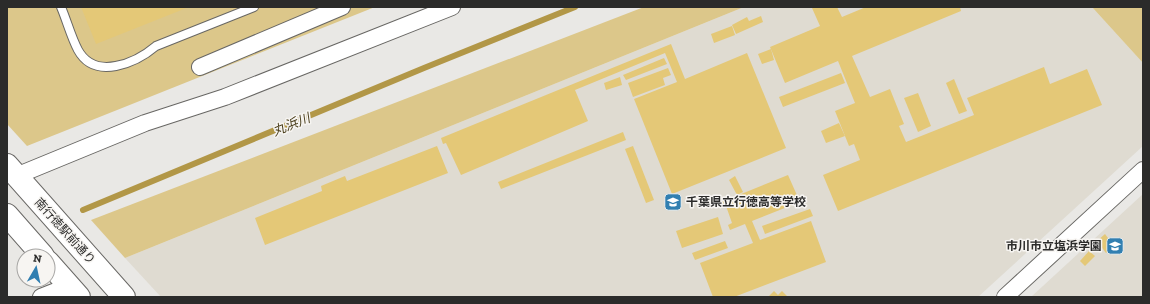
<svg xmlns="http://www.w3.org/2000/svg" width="1150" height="304" font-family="'Zilla Slab','Noto Sans JP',serif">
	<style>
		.built { fill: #dfdbd1 }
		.green { fill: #dcc78a }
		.pier { fill: #e9e8e5 }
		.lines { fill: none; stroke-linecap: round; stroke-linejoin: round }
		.stream { stroke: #b29747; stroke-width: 6 }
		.building { fill: #e4c877 }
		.lane-casing { stroke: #686764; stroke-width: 10 }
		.street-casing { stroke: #686764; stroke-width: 18 }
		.secondary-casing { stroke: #686764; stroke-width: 24 }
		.lane { stroke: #fff; stroke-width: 8 }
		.street { stroke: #fff; stroke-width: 16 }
		.secondary { stroke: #fff; stroke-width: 22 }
		.labels { text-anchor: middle; stroke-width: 3; stroke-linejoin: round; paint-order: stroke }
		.poi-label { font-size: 12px; font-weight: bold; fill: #2b2b2a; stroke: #f7f5f2; text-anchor: start }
		.street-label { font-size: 12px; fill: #2b2b2a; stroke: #f7f5f2 }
		.water-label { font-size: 13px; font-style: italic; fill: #493d1a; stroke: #f7f5f2 }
	</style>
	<rect width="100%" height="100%" fill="#e9e8e5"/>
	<g class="built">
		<path d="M744 7H1092L1143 63V146L978 297H161L125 258Z"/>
		<path d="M1143 194V297H1031Z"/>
	</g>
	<g class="green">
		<path d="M7 7H375L27 146 7 124Z"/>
		<path d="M644 7H744L125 258 91 220Z"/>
		<path d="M1092 7H1143V63Z"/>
	</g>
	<path class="pier" d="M66 192 92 222 7 256V218Z"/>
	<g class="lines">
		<path class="stream" d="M83 210 424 68 575 7"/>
	</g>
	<g class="building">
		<path d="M81 7H189L96 44Z"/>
		<path d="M815 7H837L842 17 866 7H960L961 11 852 56 870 97 890 89 904 124 899 126 906 142 974 115 967 98 1044 67 1050 84 1087 69 1102 105 838 211 823 175 860 160 854 144 849 146 835 111 855 103 838 61 785 83 770 47 820 26 812 8Z"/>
		<path d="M761 16 763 22 736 34 732 25 747 17 749 21Z"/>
		<path d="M732 26 735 35 714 43 711 34Z"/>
		<path d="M671 44 685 79 747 53 786 148 672 194 634 99 677 82 665 53 575 90 588 121 461 175 446 143 443 144 441 138Z"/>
		<path d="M771 49 774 60 762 64 758 54Z"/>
		<path d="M664 58 667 64 626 80 623 75Z"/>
		<path d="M668 68 671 75 663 78 665 85 633 97 628 83Z"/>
		<path d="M841 73 845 83 783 107 779 97Z"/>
		<path d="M620 77 622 85 606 90 604 83Z"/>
		<path d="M954 79 967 111 959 114 946 83Z"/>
		<path d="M918 93 931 126 918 132 904 98Z"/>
		<path d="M839 123 845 136 826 143 821 131Z"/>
		<path d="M623 132 626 140 501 189 498 182Z"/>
		<path d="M437 146 448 173 265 245 255 218 322 191 321 186 345 176 347 181Z"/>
		<path d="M633 146 654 200 646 203 625 149Z"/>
		<path d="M788 175 800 202 752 221 760 240 811 221 826 262 734 297H713L700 263 753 243 745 224 730 230 728 225 732 223 726 206 721 208 719 203Z"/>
		<path d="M735 176 743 192 737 195 729 180Z"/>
		<path d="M810 209 813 216 765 234 762 226Z"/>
		<path d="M718 217 723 234 682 248 676 231Z"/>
		<path d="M1105 234 1114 246 1106 253 1097 241Z"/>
		<path d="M725 241 728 248 695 260 692 253Z"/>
		<path d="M1089 251 1095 256 1085 266 1080 261Z"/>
		<path d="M774 291 778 295 782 291 787 296 768 297Z"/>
	</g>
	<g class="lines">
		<defs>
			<path id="lane" d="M61 7C67 21 71 37 78 50 95 81 136 63 156 46L254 7"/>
			<g id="street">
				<path d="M200 67 342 7"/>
				<path d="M16 176 145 123 225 97 452 7"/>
				<path d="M41 297 69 286"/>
				<path d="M1005 297 1143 170"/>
			</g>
			<g id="secondary">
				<path d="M7 165 124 297"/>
				<path d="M7 215 43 256"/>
				<path d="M48 262 79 297"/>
			</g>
		</defs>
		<use href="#lane" class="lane-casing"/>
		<use href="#street" class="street-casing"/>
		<use href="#secondary" class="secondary-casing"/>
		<use href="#lane" class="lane"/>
		<use href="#street" class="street"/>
		<use href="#secondary" class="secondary"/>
	</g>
	<defs>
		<symbol id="school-square" viewBox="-11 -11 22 22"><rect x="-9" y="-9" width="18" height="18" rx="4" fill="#317fb1" stroke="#f7f5f2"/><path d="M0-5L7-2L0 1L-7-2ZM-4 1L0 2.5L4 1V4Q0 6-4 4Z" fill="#fff"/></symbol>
	</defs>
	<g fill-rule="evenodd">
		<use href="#school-square" x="663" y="192" width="20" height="20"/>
		<use href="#school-square" x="1105" y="236" width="20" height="20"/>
	</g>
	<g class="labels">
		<g class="poi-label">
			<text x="686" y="206">千葉県立行徳高等学校</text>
			<text x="1102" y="250" text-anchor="end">市川市立塩浜学園</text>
		</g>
		<g class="street-label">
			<text transform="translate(65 231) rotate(48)" y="4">南行徳駅前通り</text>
		</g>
		<g class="water-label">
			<text transform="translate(291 124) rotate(-22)" y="5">丸浜川</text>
		</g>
	</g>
	<rect width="1150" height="304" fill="none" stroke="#2b2b2a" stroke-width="16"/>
	<g transform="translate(36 268) rotate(9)"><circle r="19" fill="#f7f5f2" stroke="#a5a4a2"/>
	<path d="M0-3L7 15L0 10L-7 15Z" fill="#317fb1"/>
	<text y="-6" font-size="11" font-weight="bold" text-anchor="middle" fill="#2b2b2a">N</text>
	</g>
</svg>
